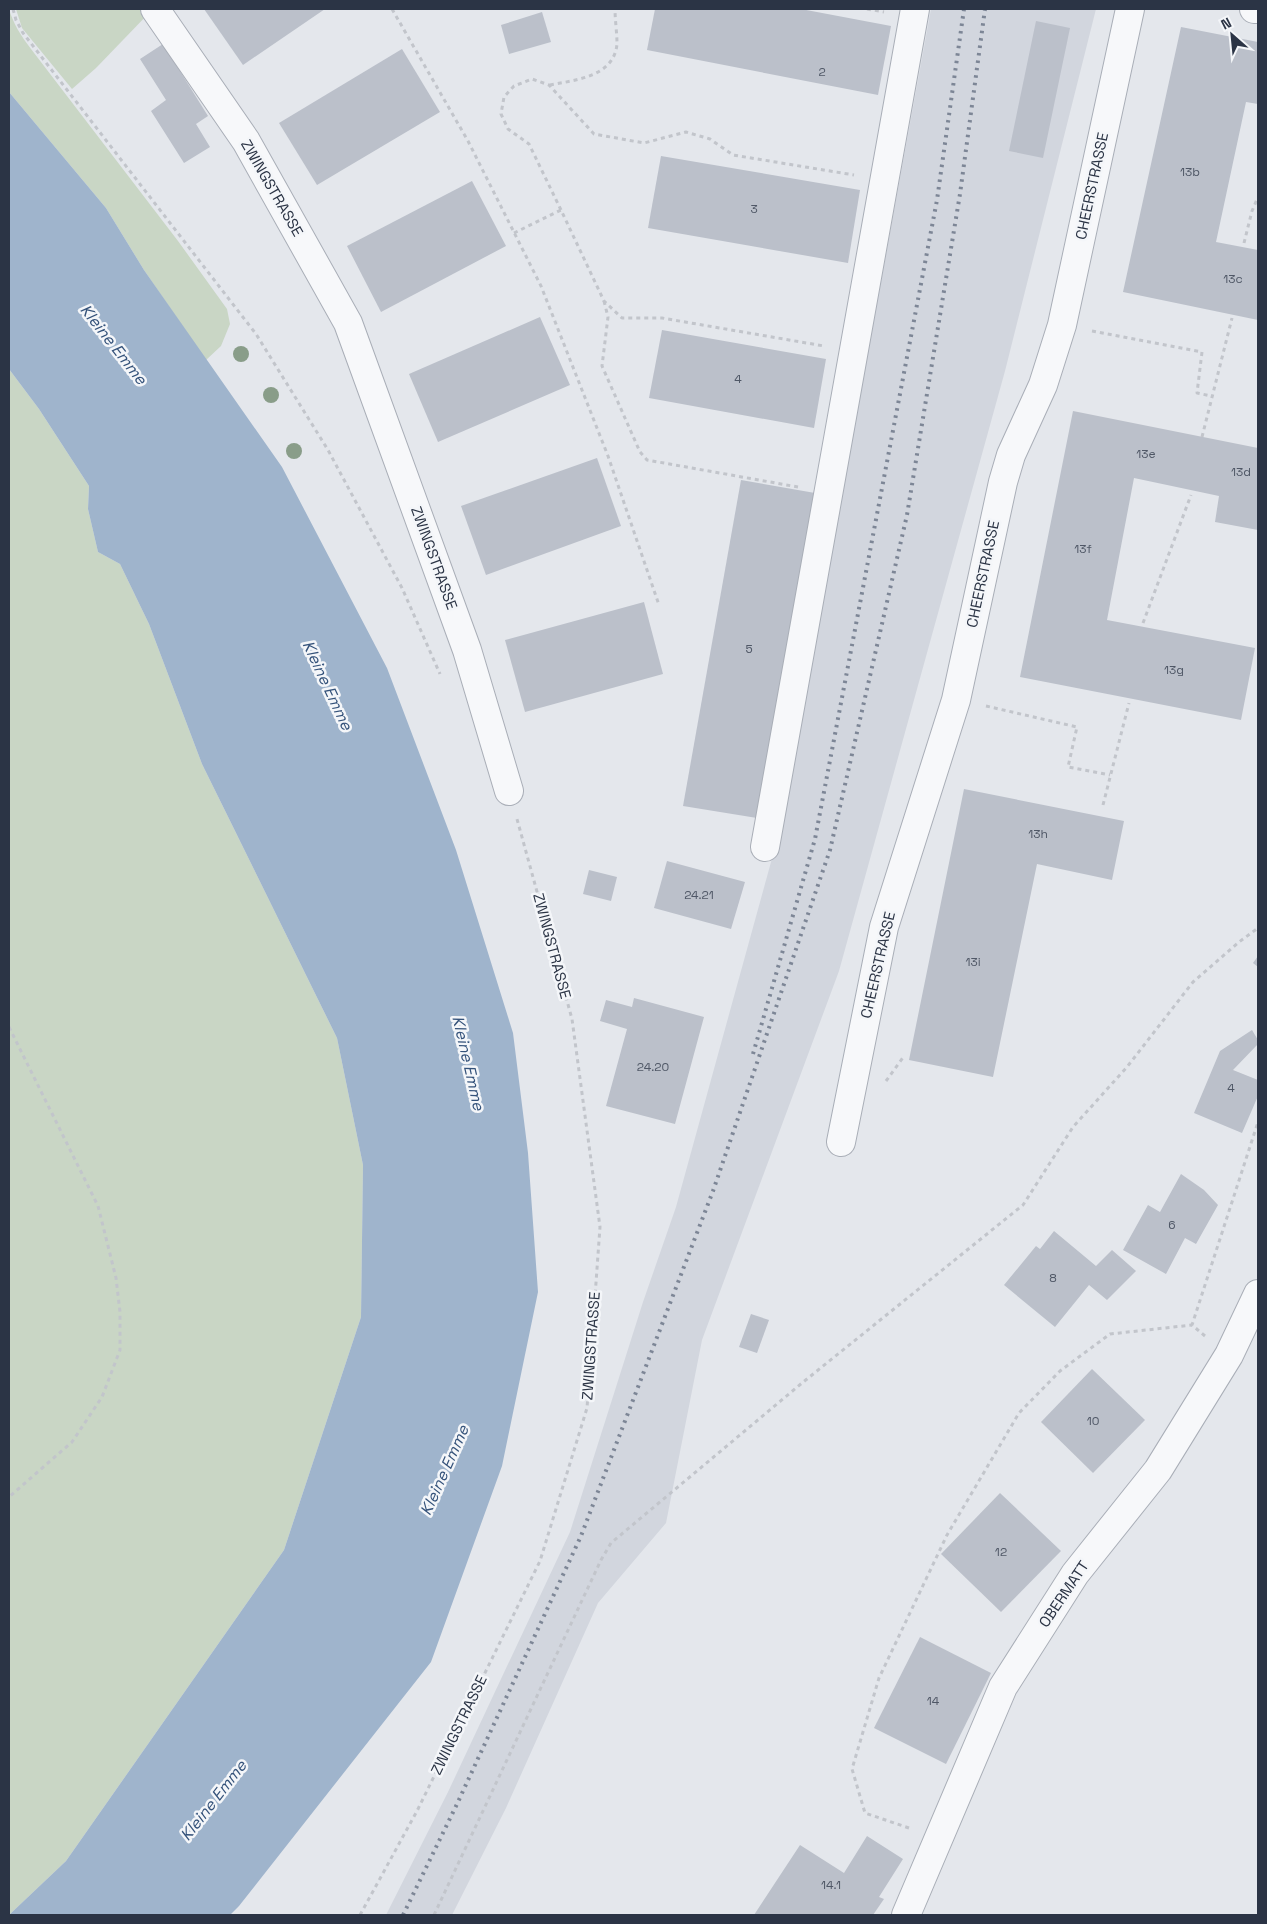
<svg xmlns="http://www.w3.org/2000/svg" width="1267" height="1924" font-family="'Space Grotesk',sans-serif">
	<style>
		.built { fill: #d2d6de }
		.green { fill: #c9d6c5 }
		.water { fill: #9fb4cc }
		.building { fill: #bbc0ca }
		.lines { fill: none; stroke-linecap: round; stroke-linejoin: round }
		.minor-casing { stroke: #a9aeb7; stroke-width: 30 }
		.path { stroke: #c2c5cb; stroke-width: 3; stroke-dasharray: 4 4; stroke-linecap: butt }
		.minor { stroke: #f7f8fa; stroke-width: 28 }
		.rail { stroke: #7d8696; stroke-width: 4; stroke-dasharray: 2.5 5; stroke-linecap: butt }
		.tree { fill: #899d89 }
		.labels { text-anchor: middle; stroke-width: 5; stroke-linejoin: round; paint-order: stroke }
		.number-label { font-size: 12px; fill: #4f5766 }
		.street-label { font-size: 15px; fill: #2b3445; stroke: #f4f6f9 }
		.water-label { font-size: 16px; font-style: italic; fill: #34527a; stroke: #f4f6f9 }
	</style>
	<rect width="100%" height="100%" fill="#e4e7ec"/>
	<path class="built" d="M931 9H1096L1005 371 839 971 702 1340 666 1523 598 1603 506 1808 452 1915H386L448 1792 570 1532 643 1302 676 1207 782 822Z"/>
	<g class="green">
		<path d="M9 9C13 23 21 36 31 49L178 241 227 309 230 324 221 346 206 360 144 270 106 208 9 92Z"/>
		<path d="M16 9H145L150 12 96 68 72 89 22 28Z"/>
		<path d="M9 369 39 409 89 486 88 509 98 552 120 564 149 624 202 764 337 1038 363 1165 361 1317 284 1550 66 1861 9 1915Z"/>
	</g>
	<path class="water" d="M9 92 106 208 144 270 282 467 387 668 456 850 513 1033 528 1153 538 1292 502 1466 431 1662 239 1906 230 1915H9L66 1861 284 1550 361 1317 363 1165 337 1038 202 764 149 624 120 564 98 552 88 509 89 486 39 409 9 369Z"/>
	<g class="building">
		<path d="M204 9H325L243 65Z"/>
		<path d="M655 9H801L891 26 878 95 647 50Z"/>
		<path d="M542 12 551 42 509 54 501 25Z"/>
		<path d="M1036 21 1070 28 1043 158 1009 151Z"/>
		<path d="M1181 27 1258 42V104L1246 102 1216 242 1258 250V320L1123 292Z"/>
		<path d="M163 44 208 116 196 124 210 147 184 163 151 111 166 100 140 59Z"/>
		<path d="M402 49 440 112 317 185 279 123Z"/>
		<path d="M661 156 860 190 848 263 648 228Z"/>
		<path d="M472 181 506 246 381 312 347 246Z"/>
		<path d="M540 317 570 385 438 442 409 374Z"/>
		<path d="M662 330 826 359 814 428 649 398Z"/>
		<path d="M1073 411 1258 448V530L1215 522 1219 496 1134 478 1107 620 1255 648 1241 720 1020 677Z"/>
		<path d="M597 458 621 526 486 575 461 506Z"/>
		<path d="M741 480 815 493 757 818 683 806Z"/>
		<path d="M644 602 663 674 525 712 505 640Z"/>
		<path d="M964 789 1124 821 1112 880 1037 864 993 1077 909 1060Z"/>
		<path d="M667 861 745 882 731 929 654 908Z"/>
		<path d="M589 870 617 877 611 901 583 894Z"/>
		<path d="M1258 956V967L1253 963Z"/>
		<path d="M634 998 704 1017 675 1124 606 1106 627 1029 600 1021 606 1000 632 1007Z"/>
		<path d="M1252 1030 1258 1040V1044L1233 1070 1258 1080V1096L1242 1133 1194 1113 1220 1051Z"/>
		<path d="M1181 1174 1204 1190 1218 1205 1196 1244 1185 1238 1166 1274 1123 1250 1148 1205 1160 1212Z"/>
		<path d="M1054 1231 1096 1266 1112 1250 1136 1271 1107 1300 1089 1285 1055 1327 1004 1285 1036 1246 1040 1249Z"/>
		<path d="M751 1314 769 1320 757 1353 739 1347Z"/>
		<path d="M1092 1369 1145 1420 1093 1473 1041 1422Z"/>
		<path d="M1000 1493 1061 1551 1001 1612 941 1554Z"/>
		<path d="M920 1637 991 1673 946 1764 874 1728Z"/>
		<path d="M867 1836 903 1859 879 1897 884 1899 873 1915H754L800 1845 844 1873Z"/>
	</g>
	<g class="lines">
		<defs>
			<g id="minor">
				<path d="M155 9 246 141 348 323 467 650 509 791"/>
				<path d="M1254 9H1258"/>
				<path d="M765 847 915 9"/>
				<path d="M841 1142 884 927 956 700 1003 482 1011 455 1043 385 1062 325 1130 9"/>
				<path d="M906 1915 1003 1687 1075 1574 1158 1470 1229 1355 1258 1294"/>
			</g>
		</defs>
		<use href="#minor" class="minor-casing"/>
		<g class="path">
			<path d="M13 9 16 20 23 33 256 334 328 450 402 588 440 674"/>
			<path d="M392 9 468 141 541 286 608 456 659 605"/>
			<path d="M867 9 884 12"/>
			<path d="M550 85C575 80 614 77 617 44 617 33 615 20 615 9"/>
			<path d="M561 210 529 144 508 129 501 114 504 97 514 86 532 79 549 85 594 134 644 143 686 132 710 139 733 155 854 175"/>
			<path d="M514 233 561 210 604 301 622 318H662L824 346"/>
			<path d="M1244 243 1252 211 1258 197"/>
			<path d="M604 301 608 317 602 366 640 452 647 460 798 487"/>
			<path d="M1092 331 1202 352 1197 393 1211 396"/>
			<path d="M1202 437 1232 318"/>
			<path d="M1143 623 1191 495"/>
			<path d="M986 706 1077 727 1068 767 1110 775"/>
			<path d="M1103 805 1129 703"/>
			<path d="M9 1027 98 1206 116 1278 120 1312V1350L102 1397 72 1442 9 1497"/>
			<path d="M886 1081 904 1056"/>
			<path d="M1205 1336 1192 1325 1258 1122"/>
			<path d="M909 1828 865 1813 852 1769 879 1678 947 1535 1019 1413 1060 1371 1110 1334 1192 1325"/>
			<path d="M360 1915 417 1811 540 1561 587 1408 600 1227 572 1019 517 819"/>
			<path d="M434 1915 601 1560 611 1543 802 1383 1023 1205 1073 1127 1127 1067 1193 982 1239 942 1258 928"/>
		</g>
		<use href="#minor" class="minor"/>
		<g class="rail">
			<path d="M753 1054 815 839 937 200 964 9"/>
			<path d="M403 1915 457 1804 581 1536 713 1191 830 850 907 515 960 194 985 9"/>
		</g>
	</g>
	<g class="tree">
		<circle cx="241" cy="354" r="8"/>
		<circle cx="271" cy="395" r="8"/>
		<circle cx="294" cy="451" r="8"/>
	</g>
	<g class="labels">
		<g class="number-label">
			<text x="822" y="76">2</text>
			<text x="1190" y="176">13b</text>
			<text x="754" y="213">3</text>
			<text x="1233" y="283">13c</text>
			<text x="738" y="383">4</text>
			<text x="1146" y="458">13e</text>
			<text x="1241" y="476">13d</text>
			<text x="1083" y="553">13f</text>
			<text x="749" y="653">5</text>
			<text x="1174" y="674">13g</text>
			<text x="1038" y="838">13h</text>
			<text x="699" y="899">24.21</text>
			<text x="973" y="966">13i</text>
			<text x="653" y="1071">24.20</text>
			<text x="1231" y="1092">4</text>
			<text x="1172" y="1229">6</text>
			<text x="1053" y="1282">8</text>
			<text x="1093" y="1425">10</text>
			<text x="1001" y="1556">12</text>
			<text x="933" y="1705">14</text>
			<text x="831" y="1889">14.1</text>
		</g>
		<g class="street-label">
			<text transform="translate(1092 186) rotate(-78)" y="5">CHEERSTRASSE</text>
			<text transform="translate(272 188) rotate(60)" y="5">ZWINGSTRASSE</text>
			<text transform="translate(434 558) rotate(70)" y="5">ZWINGSTRASSE</text>
			<text transform="translate(983 574) rotate(-78)" y="5">CHEERSTRASSE</text>
			<text transform="translate(552 946) rotate(75)" y="5">ZWINGSTRASSE</text>
			<text transform="translate(878 965) rotate(-77)" y="5">CHEERSTRASSE</text>
			<text transform="translate(591 1346) rotate(-86)" y="5">ZWINGSTRASSE</text>
			<text transform="translate(1064 1594) rotate(-56)" y="5">OBERMATT</text>
			<text transform="translate(459 1725) rotate(-64)" y="5">ZWINGSTRASSE</text>
		</g>
		<g class="water-label">
			<text transform="translate(114 344) rotate(52)" y="6">Kleine Emme</text>
			<text transform="translate(328 685) rotate(65)" y="6">Kleine Emme</text>
			<text transform="translate(469 1063) rotate(77)" y="6">Kleine Emme</text>
			<text transform="translate(444 1470) rotate(-66)" y="6">Kleine Emme</text>
			<text transform="translate(213 1800) rotate(-52)" y="6">Kleine Emme</text>
		</g>
	</g>
	<rect width="1267" height="1924" fill="none" stroke="#2b3445" stroke-width="20"/>
	<g transform="translate(1232 35) rotate(333)" stroke="#f4f6f9" stroke-width="4" paint-order="stroke">
	<path d="M0-4L9 19L0 12L-9 19Z" fill="#2b3445"/>
	<text y="-8" font-size="14" font-weight="bold" text-anchor="middle" fill="#2b3445">N</text>
	</g>
</svg>
